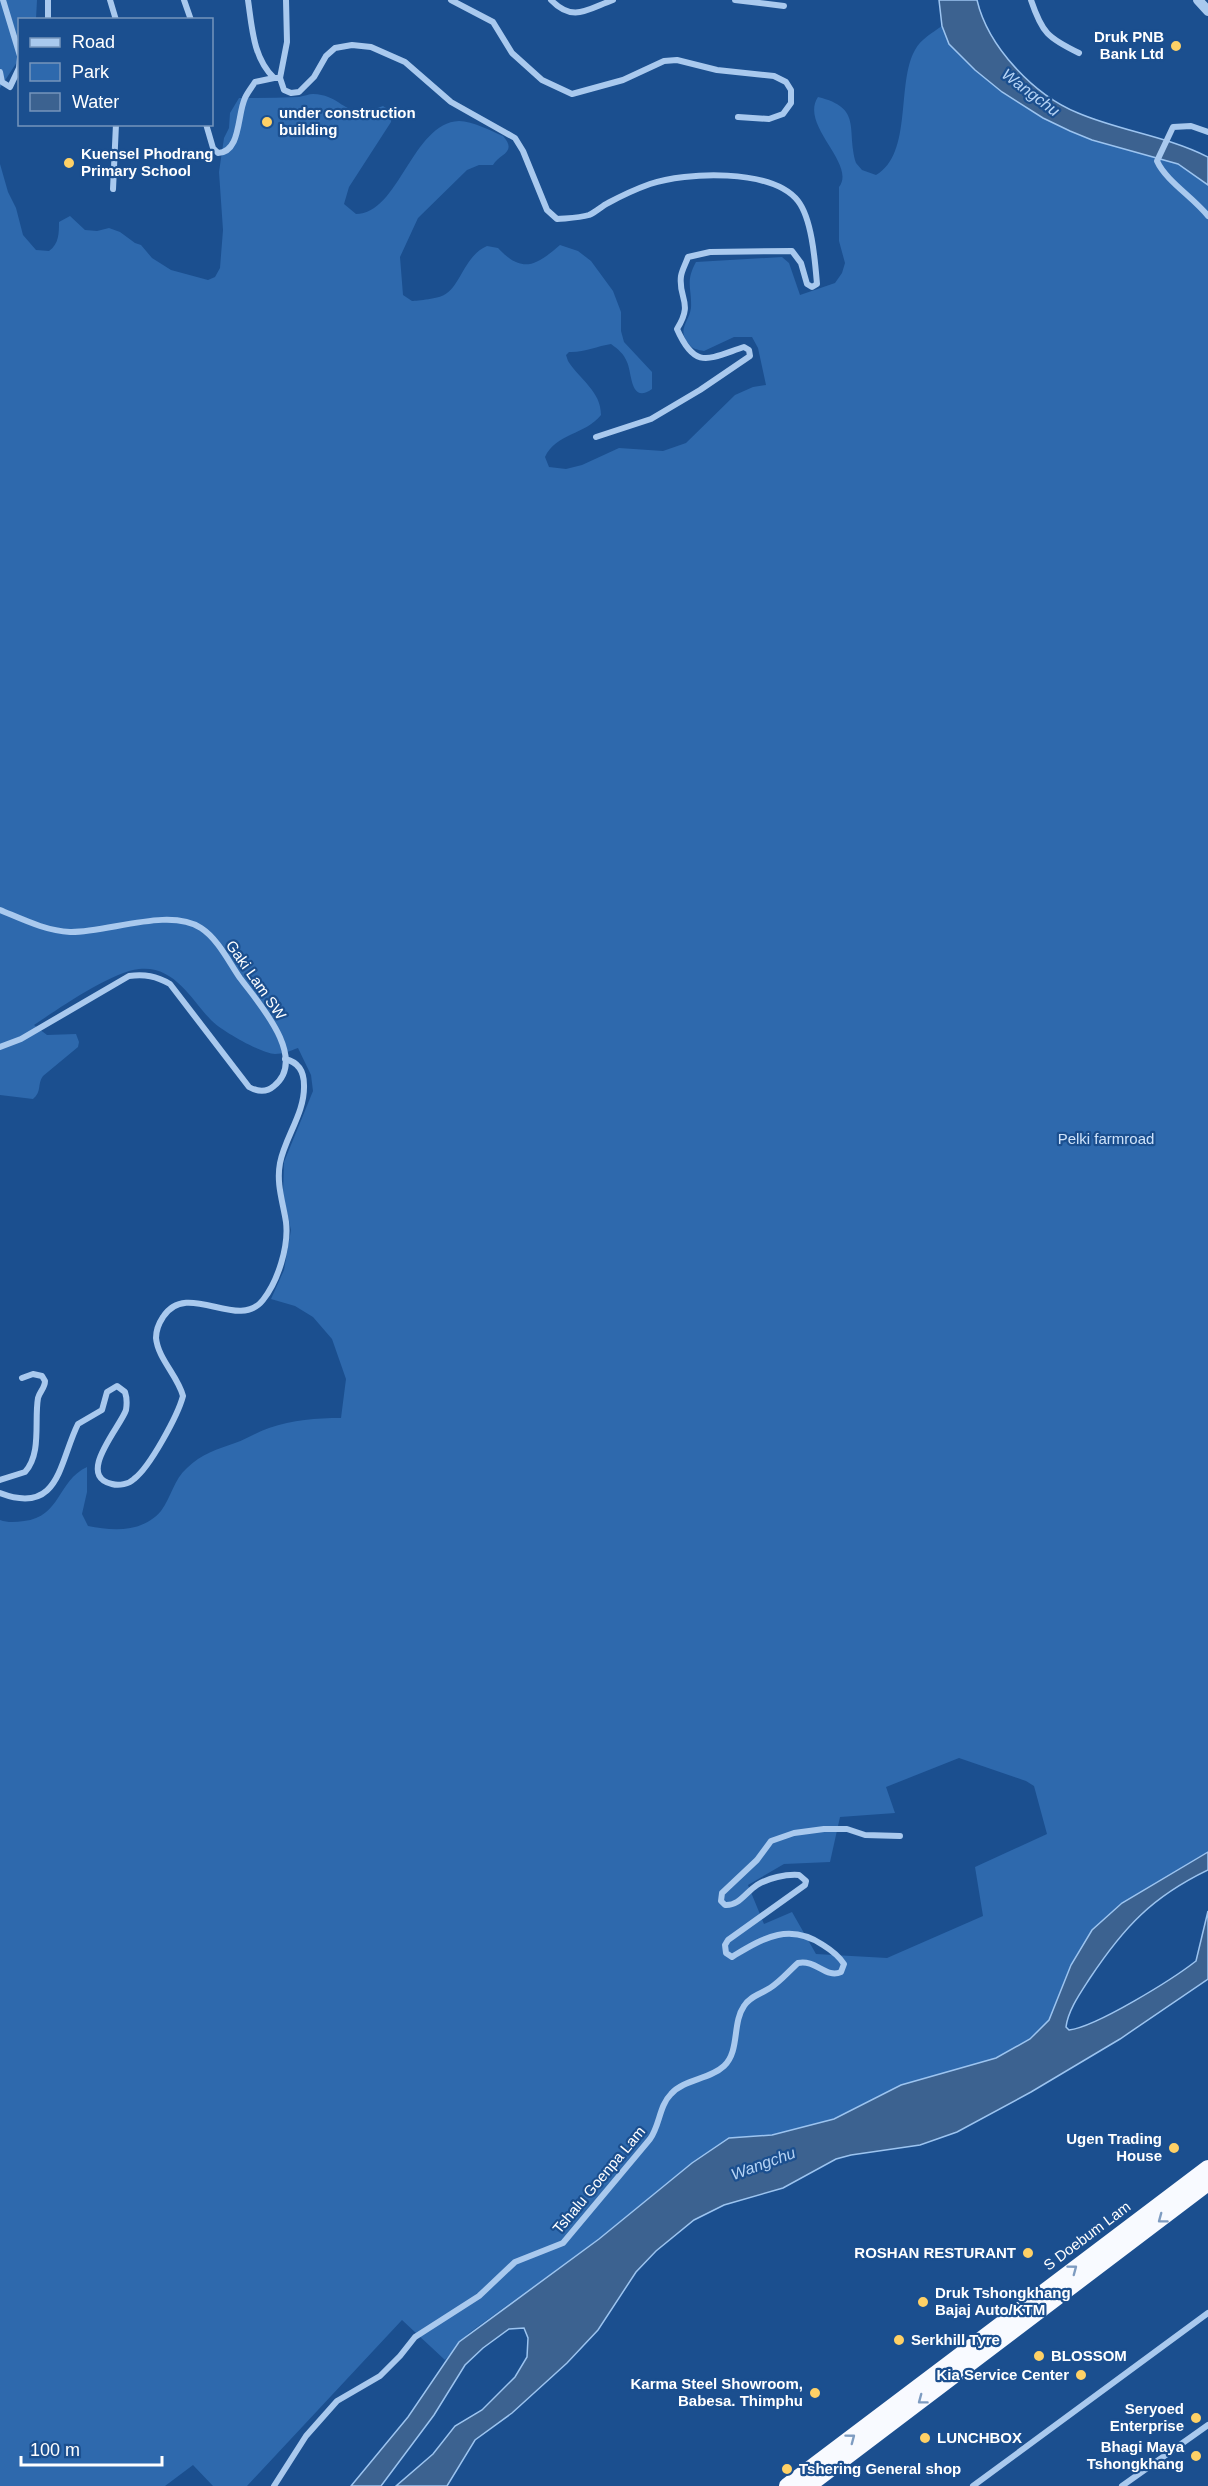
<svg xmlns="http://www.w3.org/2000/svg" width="1208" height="2486" font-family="Arial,sans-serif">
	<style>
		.green { fill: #2e69ad; fill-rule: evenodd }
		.water { fill: #3c6290; stroke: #9cc4f0; stroke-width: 1.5 }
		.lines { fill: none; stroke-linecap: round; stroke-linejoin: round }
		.minor { stroke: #a9c9ee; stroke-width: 6 }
		.tertiary { stroke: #a9c9ee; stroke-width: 10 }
		.trunk { stroke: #f8faff; stroke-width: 16 }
		.oneway { stroke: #7e9cc1 }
		.poi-dot { fill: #ffd166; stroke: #1b4f8f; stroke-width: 2 }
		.labels { text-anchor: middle; stroke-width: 4.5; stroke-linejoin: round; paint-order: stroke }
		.poi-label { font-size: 15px; font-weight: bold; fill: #fff; stroke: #1b4f8f; text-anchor: end }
		.street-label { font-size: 15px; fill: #fff; stroke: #1b4f8f }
		.park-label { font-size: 15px; fill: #cfe3fa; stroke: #1b4f8f }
		.water-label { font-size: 16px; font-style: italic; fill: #b5d3f5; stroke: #1b4f8f }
	</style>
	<rect width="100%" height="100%" fill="#1b4f8f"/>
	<g class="green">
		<path d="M0 0H37L36 19 20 20 19 59 0 88Z"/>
		<path d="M942 26 949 44 975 70 1002 92 1043 118 1092 140 1178 164 1208 186V1852L1122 1903 1092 1930 1071 1965 1049 2020 1030 2039 996 2058 901 2085 834 2119 772 2135 726 2140 692 2163 599 2239 469 2333 445 2360 402 2320 247 2486H213L193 2465 165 2486H0V1520C8 1523 16 1522 24 1521 61 1517 57 1481 87 1467V1492L82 1514 88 1526C113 1531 142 1533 161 1511 171 1498 174 1479 187 1468 201 1454 218 1449 235 1443 247 1439 257 1432 269 1428 293 1420 316 1418 341 1418L346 1379 332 1339 313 1317 295 1306 271 1299 284 1270 291 1230 283 1195 284 1162 313 1091 311 1075 298 1048C290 1051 283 1054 275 1054 262 1054 220 1030 211 1020 191 999 174 965 139 969 111 972 58 1009 34 1025L47 1035 76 1034 79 1042 78 1047 43 1076C37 1084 42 1092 33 1099L0 1095V164L8 192 16 208 23 235 36 250 49 251C59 244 59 233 59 222L70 216 85 230 97 231 109 228 120 232 135 243 141 245 152 258 171 270 208 280 215 277 220 268 223 230 219 172 224 138 229 128 230 113 239 98C259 98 279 98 299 97 304 96 309 94 313 94 345 95 341 121 383 106L392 112 391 122 349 187 344 204 356 214C399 214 412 123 459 121 473 121 491 131 503 136 518 153 499 154 493 165H479L467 170 418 218 400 257 403 295 412 301C417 301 440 298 444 295 461 286 464 256 487 246L498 248C522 274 536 266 560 245L578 251 591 261 613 291 621 312V331L624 342 652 372V389C630 405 632 372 627 362 624 354 618 349 611 344 597 346 583 353 569 352L566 355 568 361C580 380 601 391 601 415 585 435 556 433 545 457L549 467 566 469 582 465 619 448 663 451 686 443 735 395 753 387 766 385 758 348 752 337H734L704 351C698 350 692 349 688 343 677 329 689 322 691 308 692 288 685 282 696 262L782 257 789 263 800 295 835 283 842 273 845 263 839 241V187C857 164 799 125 818 97 863 108 846 129 856 163L862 170 876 175C913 154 896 83 915 50 921 39 932 33 942 26ZM959 1758 1026 1781 1034 1786 1047 1834 975 1867 983 1916 887 1958 816 1954 792 1912 764 1924 748 1885 784 1864 830 1862 840 1817 895 1813 886 1787Z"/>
	</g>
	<g class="water">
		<path d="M939 0H977C988 47 1034 95 1078 113 1120 131 1167 136 1208 157V185L1178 164 1092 140 1070 131 1043 118 1002 92 975 70 949 44 942 26Z"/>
		<path d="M1208 1852V1870C1152 1897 1124 1927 1090 1978 1081 1992 1068 2010 1066 2027L1069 2030C1096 2027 1173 1979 1196 1961L1208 1911V1979L1120 2039 1031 2092 957 2132 920 2145 851 2155 836 2159 783 2188 724 2205 694 2220 656 2251 636 2272 598 2330 567 2363 512 2413 475 2440 447 2486H396L433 2454 455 2426 482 2410 515 2377 527 2357 528 2338 524 2328 509 2329 483 2348 465 2365 434 2415 381 2486H351L408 2417 459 2342 599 2239 692 2163 729 2138 772 2135 834 2119 901 2085 996 2058 1030 2039 1049 2020 1071 1965 1092 1930 1122 1903Z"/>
	</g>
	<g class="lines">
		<g class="minor">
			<path d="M3 0 20 56"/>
			<path d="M48 0V20"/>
			<path d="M110 0 116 20"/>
			<path d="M184 0 191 20"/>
			<path d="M248 0C252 27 253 58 274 78H280L287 42 286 0"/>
			<path d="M451 0 493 22 512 53 542 80 572 94 623 80 664 61 677 60 717 70 774 76 786 82 791 90V103L783 114 769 119 738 117"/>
			<path d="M551 0C573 23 588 9 613 0"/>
			<path d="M735 0 784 6"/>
			<path d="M1031 0C1042 33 1048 38 1079 53"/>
			<path d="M0 72 2 82 10 87 19 68 20 57"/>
			<path d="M280 78 284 90 291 93 299 92 314 77 326 56 335 48 352 45 371 47 405 62 451 102 515 138 523 151 547 210 557 219C568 218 579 218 589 215 596 212 602 206 608 203 621 196 636 189 650 184 685 172 772 168 798 201 812 219 815 261 817 284L812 287 807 284 801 263 792 251 710 252 688 257C686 263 682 270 681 276 678 299 694 302 677 329 695 370 708 359 744 347L749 350 750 356 700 390 651 419 596 437"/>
			<path d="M206 124 213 148 218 153C241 152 237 115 245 98 247 93 252 87 255 82L274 78"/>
			<path d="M1208 132 1191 126 1173 127 1157 161C1166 181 1193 197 1208 216"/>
			<path d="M113 189 116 124"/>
			<path d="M0 910C22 919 46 931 70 932 107 933 169 907 201 928 218 939 229 962 240 978 257 1001 309 1058 274 1086 266 1093 258 1092 249 1087L170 984C156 976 145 974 129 976L21 1039 0 1047"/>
			<path d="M0 1480 25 1472C42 1453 34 1421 38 1398 40 1391 45 1388 45 1381L42 1376 33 1374 22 1378"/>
			<path d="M0 1493C60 1516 59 1462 78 1424L102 1410 107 1392 117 1386 125 1392C127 1398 127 1404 126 1410 121 1426 75 1476 112 1484 119 1486 129 1484 134 1479 150 1467 178 1415 183 1396 178 1376 158 1359 156 1338 156 1331 159 1323 163 1317 187 1279 238 1332 263 1300 278 1281 289 1246 286 1222 283 1202 276 1184 280 1163 285 1137 305 1113 304 1085 304 1071 298 1062 285 1059"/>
			<path d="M274 2486 306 2436 337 2401 380 2376 400 2356 415 2337 479 2296 515 2262 563 2243 650 2139C660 2125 659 2106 671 2094 684 2079 709 2080 724 2066 740 2051 732 2023 744 2006 750 1996 761 1994 770 1988 780 1982 789 1971 798 1963 816 1959 826 1979 841 1972L844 1964C839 1956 831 1950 823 1945 790 1923 765 1937 735 1955L732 1957 726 1953 725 1945 728 1940 805 1885 806 1881 799 1875C786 1874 768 1878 757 1885 745 1893 739 1906 725 1905L721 1901 722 1893 757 1860 771 1841 794 1833 824 1829H847L865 1835 900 1836"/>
			<path d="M973 2486 1208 2313"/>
			<path d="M1122 2486 1208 2425"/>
		</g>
		<path class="tertiary" d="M1198 0 1208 11"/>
		<g class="trunk">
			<path d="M787 2486 1208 2168"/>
			<path d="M808 2486 1208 2183"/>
		</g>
	</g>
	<defs><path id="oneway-chevron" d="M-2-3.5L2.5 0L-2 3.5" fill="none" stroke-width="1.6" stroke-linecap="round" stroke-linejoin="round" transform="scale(1.5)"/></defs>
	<g class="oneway">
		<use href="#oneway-chevron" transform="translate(1162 2219) rotate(143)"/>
		<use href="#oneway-chevron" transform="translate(1073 2269) rotate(-37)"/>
		<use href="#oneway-chevron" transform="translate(922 2400) rotate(143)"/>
		<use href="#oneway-chevron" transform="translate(851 2438) rotate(-37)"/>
	</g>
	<g class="poi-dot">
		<circle cx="1176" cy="46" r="6"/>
		<circle cx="267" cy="122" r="6"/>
		<circle cx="69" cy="163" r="6"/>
		<circle cx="1174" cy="2148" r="6"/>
		<circle cx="1028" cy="2253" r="6"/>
		<circle cx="923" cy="2302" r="6"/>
		<circle cx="899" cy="2340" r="6"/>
		<circle cx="1039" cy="2356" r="6"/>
		<circle cx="1081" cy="2375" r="6"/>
		<circle cx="815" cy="2393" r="6"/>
		<circle cx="1196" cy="2418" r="6"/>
		<circle cx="925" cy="2438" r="6"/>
		<circle cx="1196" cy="2456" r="6"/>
		<circle cx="787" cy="2469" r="6"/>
	</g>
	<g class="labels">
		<g class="poi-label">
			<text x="1164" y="42">Druk PNB<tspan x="1164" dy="17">Bank Ltd</tspan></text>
			<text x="279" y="118" text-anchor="start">under construction<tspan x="279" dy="17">building</tspan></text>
			<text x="81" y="159" text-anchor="start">Kuensel Phodrang<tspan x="81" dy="17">Primary School</tspan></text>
			<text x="1162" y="2144">Ugen Trading<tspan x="1162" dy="17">House</tspan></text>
			<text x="1016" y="2258">ROSHAN RESTURANT</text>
			<text x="935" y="2298" text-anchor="start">Druk Tshongkhang<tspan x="935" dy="17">Bajaj Auto/KTM</tspan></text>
			<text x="911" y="2345" text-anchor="start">Serkhill Tyre</text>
			<text x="1051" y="2361" text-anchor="start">BLOSSOM</text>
			<text x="1069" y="2380">Kia Service Center</text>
			<text x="803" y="2389">Karma Steel Showroom,<tspan x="803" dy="17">Babesa. Thimphu</tspan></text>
			<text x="1184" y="2414">Seryoed<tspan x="1184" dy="17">Enterprise</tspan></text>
			<text x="937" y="2443" text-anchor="start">LUNCHBOX</text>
			<text x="1184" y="2452">Bhagi Maya<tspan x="1184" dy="17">Tshongkhang</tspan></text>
			<text x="799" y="2474" text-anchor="start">Tshering General shop</text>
		</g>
		<g class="street-label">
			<text transform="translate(256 980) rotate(55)" y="5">Gaki Lam SW</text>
			<text transform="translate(599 2180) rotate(-50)" y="5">Tshalu Goenpa Lam</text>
			<text transform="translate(1087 2236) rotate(-37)" y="5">S Doebum Lam</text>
		</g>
		<g class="park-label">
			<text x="1106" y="1144">Pelki farmroad</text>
		</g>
		<g class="water-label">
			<text transform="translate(1031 92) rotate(37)" y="6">Wangchu</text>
			<text transform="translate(763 2163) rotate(-20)" y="6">Wangchu</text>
		</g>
	</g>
	<rect x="18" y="18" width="195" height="108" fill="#1b4f8f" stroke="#7695bc" stroke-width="1.5"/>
	<rect x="30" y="38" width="30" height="9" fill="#a9c9ee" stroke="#7695bc" stroke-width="1.5"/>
	<text x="72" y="48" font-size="18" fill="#ffffff">Road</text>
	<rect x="30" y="63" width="30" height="18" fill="#2e69ad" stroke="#7695bc" stroke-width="1.5"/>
	<text x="72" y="78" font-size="18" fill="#ffffff">Park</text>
	<rect x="30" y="93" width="30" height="18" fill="#3c6290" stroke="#7695bc" stroke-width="1.5"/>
	<text x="72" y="108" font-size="18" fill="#ffffff">Water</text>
	<path d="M21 2456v9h141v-9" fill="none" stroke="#ffffff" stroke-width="3"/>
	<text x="30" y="2456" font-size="18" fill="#ffffff" stroke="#1b4f8f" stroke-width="4.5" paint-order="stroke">100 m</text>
</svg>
